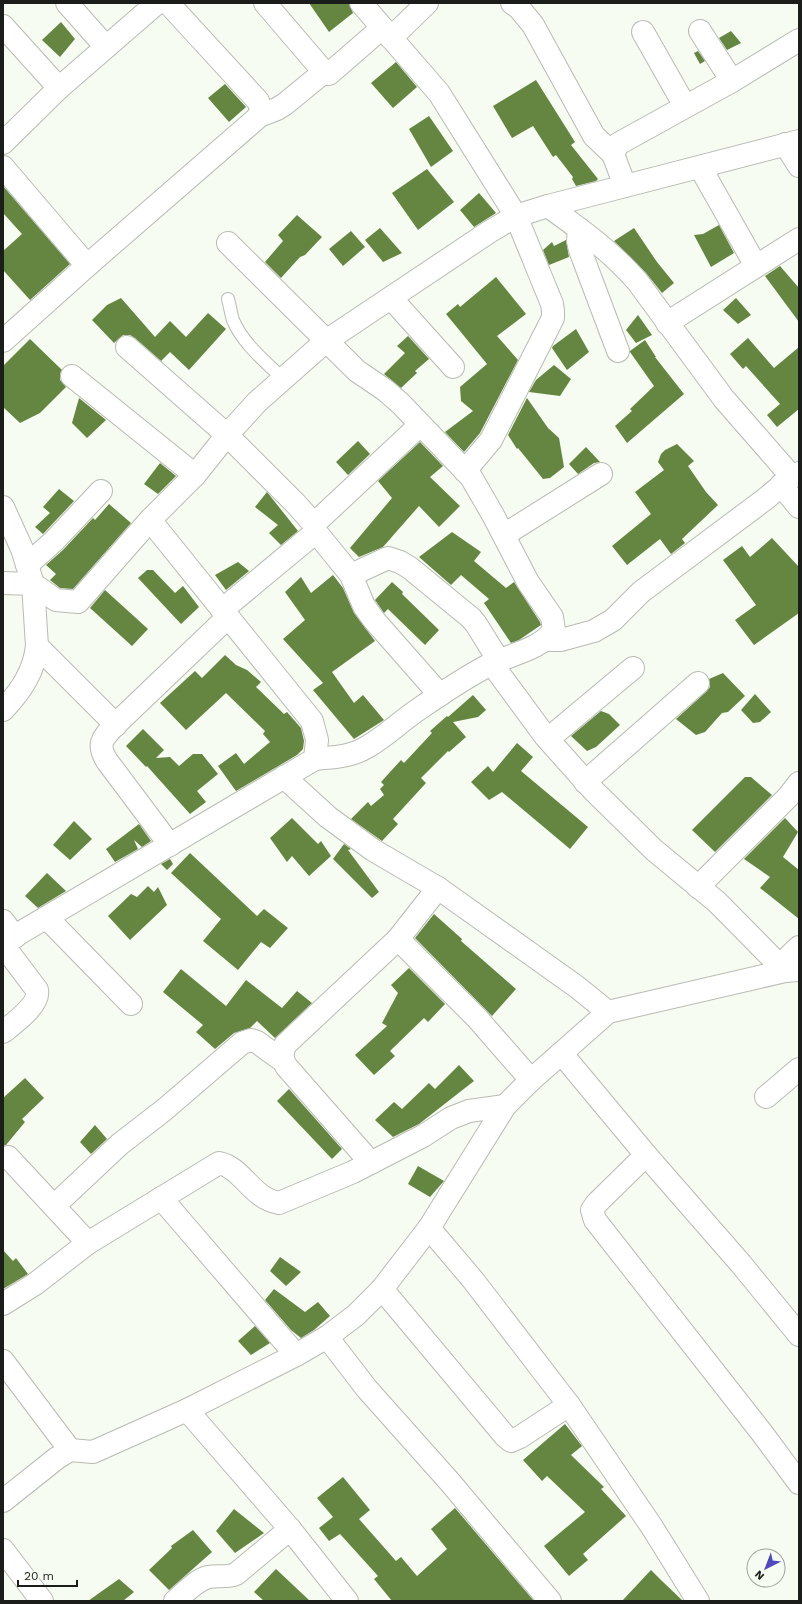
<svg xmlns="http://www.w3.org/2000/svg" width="802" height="1604" font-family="'Work Sans',sans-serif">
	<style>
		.building { fill: #648640 }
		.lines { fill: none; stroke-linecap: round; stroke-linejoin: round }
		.lane-casing { stroke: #b7bbb3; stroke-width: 14 }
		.street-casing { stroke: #b7bbb3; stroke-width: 24 }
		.secondary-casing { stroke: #b7bbb3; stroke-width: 24 }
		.lane { stroke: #fff; stroke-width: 12 }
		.street { stroke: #fff; stroke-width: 22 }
		.secondary { stroke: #fff; stroke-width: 22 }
	</style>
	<rect width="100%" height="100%" fill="#f7fcf3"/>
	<g class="building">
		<path d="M309 3H349L353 13 329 32Z"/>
		<path d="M61 22 75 39 60 57 42 40Z"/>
		<path d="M731 31 741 43 727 50 719 38Z"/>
		<path d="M698 51 705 61 700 64 694 53Z"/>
		<path d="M396 62 417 87 393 108 371 83Z"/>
		<path d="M536 80 575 142 571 145 598 179 596 181 576 186 572 179 573 177 556 155 553 157 533 126 512 138 493 106Z"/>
		<path d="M225 84 246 107 229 122 208 98Z"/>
		<path d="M429 116 453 151 431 167 409 129Z"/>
		<path d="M427 169 454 202 418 230 392 193Z"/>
		<path d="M3 186 70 264 30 300 3 270V251L22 234 3 213Z"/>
		<path d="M479 193 496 213 474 227 460 210Z"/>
		<path d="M297 215 322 237 305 255 300 257 281 278 265 262 283 241 278 235Z"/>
		<path d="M719 225 734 253 711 267 694 235 703 234Z"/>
		<path d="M380 228 402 253 383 262 365 240Z"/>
		<path d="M634 228 657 262 674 283 662 293 646 273 614 241Z"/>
		<path d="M351 231 365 247 343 266 329 249Z"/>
		<path d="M566 240 569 257 549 265 543 250 552 242 554 246Z"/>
		<path d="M780 266 799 288V322L765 276Z"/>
		<path d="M496 277 526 314 497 336 518 360 480 433 464 452 445 432 473 411 461 401 460 387 487 364 446 314 458 304 460 307Z"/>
		<path d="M121 298 155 337 170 321 186 337 208 313 226 329 189 370 170 352 161 361 135 338 130 335H123L114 343 92 320 107 305Z"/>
		<path d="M736 298 751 315 738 324 723 310Z"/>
		<path d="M638 315 652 335 636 343 626 330Z"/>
		<path d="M576 329 589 352 567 370 552 348 553 346Z"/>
		<path d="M408 336 429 359 415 371 417 373 401 388 384 374 405 353 397 346Z"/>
		<path d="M748 338 774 368 799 347V409L777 427 767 415 780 404 746 366 743 369 730 354Z"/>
		<path d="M30 339 62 370 60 374V380L66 387 40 413 20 423 3 407V366Z"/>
		<path d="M645 340 656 357H655L684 394 627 443 615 426 632 411 630 409 654 386 630 352V351Z"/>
		<path d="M554 365 571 379 560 396 529 392 536 380Z"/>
		<path d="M79 398 106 420 87 438 72 423Z"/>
		<path d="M527 398 548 428 559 438 564 467 550 478 543 479 518 448 517 449 508 435Z"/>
		<path d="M358 441 370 454 348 475 336 462Z"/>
		<path d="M420 442 443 466 430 477 460 506 439 527 419 506 383 547 359 557 350 548 392 498 378 481Z"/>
		<path d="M677 444 694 461 688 466 706 492 718 505 682 539 685 543 671 554 660 539 627 565 612 546 651 514 635 492 664 470 658 462 661 454 665 450Z"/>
		<path d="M586 447 600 462 594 463 578 474 569 464Z"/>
		<path d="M160 463 176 476 158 494 144 484Z"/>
		<path d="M59 489 74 501 43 534 35 527 50 513 43 507Z"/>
		<path d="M267 492 298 531 281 545 269 533 278 525 255 507Z"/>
		<path d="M109 504 131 523 73 589 60 588 50 580 56 574 46 565 63 550 93 518 95 520Z"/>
		<path d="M452 532 481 552 474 561 506 588 514 582 540 622 541 625 519 640 511 643 484 603 489 599 461 575 451 585 419 557Z"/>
		<path d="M772 538 799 567V613L754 645 735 620 756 605 723 560 742 546 750 557Z"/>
		<path d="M238 562 249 571 226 590 215 575Z"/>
		<path d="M147 570H153L175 593 183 586 199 607 181 624 138 578Z"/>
		<path d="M333 575 343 588 354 613 375 641 332 672 354 703 363 695 384 720 354 739 313 690 323 683 283 639 305 620 285 592 301 577 311 593Z"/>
		<path d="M392 582 403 592 402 594 439 630 425 645 388 609 384 613 375 600Z"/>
		<path d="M105 590 148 629 132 646 90 608Z"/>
		<path d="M225 655 236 665 247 670 261 682 256 687 284 714 287 712 301 728 304 741 303 749 297 755 236 791 218 766 236 753 244 764 270 742 263 734 265 731 226 693 186 730 160 703 195 671 202 678Z"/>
		<path d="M723 673 745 696 728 712 722 713 705 732 696 735 676 719 706 692 710 687 709 679Z"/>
		<path d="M755 694 771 712 760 722 753 723 741 710Z"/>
		<path d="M473 695 486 710 478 717 453 722 466 737 449 752 448 751 421 778 426 783 393 819 398 824 382 841 351 819 368 802 371 806 384 795 380 789 384 785 381 782 401 760 404 763 432 733 430 731 447 716 448 717Z"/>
		<path d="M601 711 609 714 620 725 596 747 587 751 571 736Z"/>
		<path d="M143 729 164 750 156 758 170 757 179 766 193 754H202L218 774 197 791 206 802 190 814 147 766 146 767 126 746Z"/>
		<path d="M517 743 533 757 521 771 588 827 570 849 502 792 489 800 471 782 488 766 493 772Z"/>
		<path d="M745 777H751L772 795 715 852 692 830Z"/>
		<path d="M292 818 318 844 321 841 331 856 309 876 292 856 287 862 270 838Z"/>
		<path d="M785 818 798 832 783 857 799 870V919L760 888 770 877 744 859Z"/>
		<path d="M74 821 92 839 70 860 53 845Z"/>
		<path d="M139 824 151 841 142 847 134 840 138 849 115 862 106 849Z"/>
		<path d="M344 844 351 849 348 850 379 892 372 898 333 859Z"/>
		<path d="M190 853 257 916 264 909 288 928 270 948 261 942 238 970 203 941 221 919 171 873Z"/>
		<path d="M170 859 173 864 167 870 161 864Z"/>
		<path d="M47 873 66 891 38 908 25 896Z"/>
		<path d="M148 886 154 892 158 887 167 905 130 940 108 916 131 894 137 897Z"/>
		<path d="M434 914 462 939 461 941 516 989 492 1016 415 938Z"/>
		<path d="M409 968 445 1004 428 1022 424 1018 390 1051 395 1056 374 1075 355 1055 387 1026 382 1023 398 993 391 985Z"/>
		<path d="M181 969 226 1006 246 980 282 1008 297 991 312 1003 275 1038 257 1021 250 1028 234 1033 215 1049 196 1032 203 1025 163 992Z"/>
		<path d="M459 1065 474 1081 419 1124 393 1137 375 1120 394 1102 402 1109 429 1083 435 1089Z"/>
		<path d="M25 1078 44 1098 22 1119 25 1122 6 1145 3 1146V1098Z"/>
		<path d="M289 1089 342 1149 332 1159 277 1101Z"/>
		<path d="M95 1125 107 1139 91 1154 80 1142Z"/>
		<path d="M418 1166 444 1181 430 1197 408 1184Z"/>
		<path d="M3 1250 13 1261 16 1258 28 1274 3 1289Z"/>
		<path d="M280 1257 301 1272 286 1286 270 1271Z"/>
		<path d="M274 1289 305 1312 318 1302 330 1316 314 1330 301 1338 291 1330 265 1300Z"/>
		<path d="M255 1326 270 1343 251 1355 238 1341Z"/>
		<path d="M565 1424 582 1446 571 1455 604 1487 601 1489 626 1516 583 1554 588 1560 569 1576 544 1546 585 1512 547 1476 542 1481 523 1460Z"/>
		<path d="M343 1477 370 1510 359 1519 396 1561 401 1557 417 1576 447 1549 431 1529 455 1508 534 1601H392L374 1579 378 1576 340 1534 329 1541 319 1528 333 1517 317 1498Z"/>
		<path d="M234 1509 264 1533 235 1553 216 1531Z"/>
		<path d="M193 1530 212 1552 169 1590 149 1570 172 1548 171 1546Z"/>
		<path d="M276 1569 310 1601H264L254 1592Z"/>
		<path d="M651 1570 662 1581 683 1601H622Z"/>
		<path d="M119 1579 134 1592 123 1601H88Z"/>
	</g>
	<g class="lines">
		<defs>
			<path id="lane" d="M228 299C230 306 231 314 233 320 243 344 265 361 283 379"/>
			<g id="street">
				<path d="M67 3 106 47"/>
				<path d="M265 3 324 72 329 74 382 28"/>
				<path d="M361 3 439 93 516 216 552 304 553 311V318L491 440 465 471"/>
				<path d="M512 3 519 8 533 25 594 136 613 154"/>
				<path d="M3 26 59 88"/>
				<path d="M700 31 732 81"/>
				<path d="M643 32 685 106"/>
				<path d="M391 38 427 3"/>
				<path d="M259 116 277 109 285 104 324 72"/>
				<path d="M3 143 59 88 157 3"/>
				<path d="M785 144 799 166"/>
				<path d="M3 167 84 262 89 264"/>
				<path d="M700 167 756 266"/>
				<path d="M625 186 613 154 618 144 732 81 799 40"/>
				<path d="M548 206C580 229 611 251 637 281L724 399 792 477"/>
				<path d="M579 229 578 241 580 250 618 351"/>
				<path d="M228 243 357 371 385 390 401 404 471 477 493 515 528 582 552 617 554 630C541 649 512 654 491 664 466 677 442 693 419 709 401 721 386 736 367 747 351 757 333 757 315 759"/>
				<path d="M391 298 453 367"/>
				<path d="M667 323 799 239"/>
				<path d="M3 341 89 264 256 119 262 111 258 101 168 3"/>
				<path d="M127 347 227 435 295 503 314 524 316 532 351 575 364 606 374 620 440 695"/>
				<path d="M72 376 195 475"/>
				<path d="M781 485 799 507"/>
				<path d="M3 507 22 549 33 584 37 646C34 672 21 691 3 710"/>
				<path d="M314 524 420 425"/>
				<path d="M504 535 601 474"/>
				<path d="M27 565 54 541 101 491"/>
				<path d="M351 575 388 558 400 562 410 568 471 618 476 624 499 661"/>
				<path d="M3 583 33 584 56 600 78 602 150 520"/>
				<path d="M222 610 316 532"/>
				<path d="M545 640H561L594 631 613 620 641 592 764 500 792 477 799 473"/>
				<path d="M37 646 116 725"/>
				<path d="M492 664 545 736 594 791 654 850 717 902 785 971"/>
				<path d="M548 739 633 668"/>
				<path d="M284 777 328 817 373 850 438 888 577 987 608 1012"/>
				<path d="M585 782 698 683"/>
				<path d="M170 845 107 761C96 743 103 738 116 724L228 617"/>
				<path d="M698 887 788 797 799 783"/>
				<path d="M47 918 131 1004"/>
				<path d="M3 921 15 937"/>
				<path d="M398 939 477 1018 531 1080"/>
				<path d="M3 945 37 990C40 1005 14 1023 3 1032"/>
				<path d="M779 966 799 947"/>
				<path d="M562 1054 646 1155 741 1264 799 1335"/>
				<path d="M766 1097 799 1069"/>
				<path d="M646 1155 597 1203 592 1210 595 1220 762 1433 799 1483"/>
				<path d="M8 1157 88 1243"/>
				<path d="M371 1163 286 1066C282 1058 282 1054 285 1045L398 939 438 888"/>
				<path d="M161 1198 296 1355"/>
				<path d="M54 1206 120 1144 164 1110 242 1043 251 1040 257 1042 282 1060"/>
				<path d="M429 1228 473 1280 569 1405 652 1527 698 1601"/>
				<path d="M382 1289 505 1436 511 1441 520 1437 569 1405"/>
				<path d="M3 1304 35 1284 88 1243 219 1163C243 1168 251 1198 279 1203L353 1172 423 1136 451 1118 469 1111 505 1106"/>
				<path d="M327 1337 367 1389 449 1481 550 1601"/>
				<path d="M3 1361 70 1450"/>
				<path d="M187 1410 290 1529 347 1601"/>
				<path d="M3 1550 42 1601"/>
				<path d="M175 1601C185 1593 196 1580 208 1577 218 1575 227 1578 236 1574L290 1529"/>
			</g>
			<g id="secondary">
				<path d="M3 943 315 759 317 740 312 721 150 520 195 475 227 435 257 402 326 341 489 232 516 216 548 206 799 141"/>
				<path d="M3 1501 57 1458 70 1450 93 1452 187 1410 296 1355 327 1337 356 1315 382 1289 429 1228 505 1106 531 1080 608 1012 785 971 799 970"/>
			</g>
		</defs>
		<use href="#lane" class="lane-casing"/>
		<use href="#street" class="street-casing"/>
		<use href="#secondary" class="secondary-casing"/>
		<use href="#lane" class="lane"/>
		<use href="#street" class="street"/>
		<use href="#secondary" class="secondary"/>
	</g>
	<rect width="802" height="1604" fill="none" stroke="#1b1d1a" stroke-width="8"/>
	<g transform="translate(766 1568) rotate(222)"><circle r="19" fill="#f7fcf3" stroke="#9fa39c"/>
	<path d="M0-3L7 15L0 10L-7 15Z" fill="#5048bf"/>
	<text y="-6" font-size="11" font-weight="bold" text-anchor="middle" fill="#1b1d1a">N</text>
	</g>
	<path d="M18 1580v6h59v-6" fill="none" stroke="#1b1d1a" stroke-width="2"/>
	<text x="24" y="1580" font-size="12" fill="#1b1d1a" stroke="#f7fcf3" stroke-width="3" paint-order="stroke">20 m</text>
</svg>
